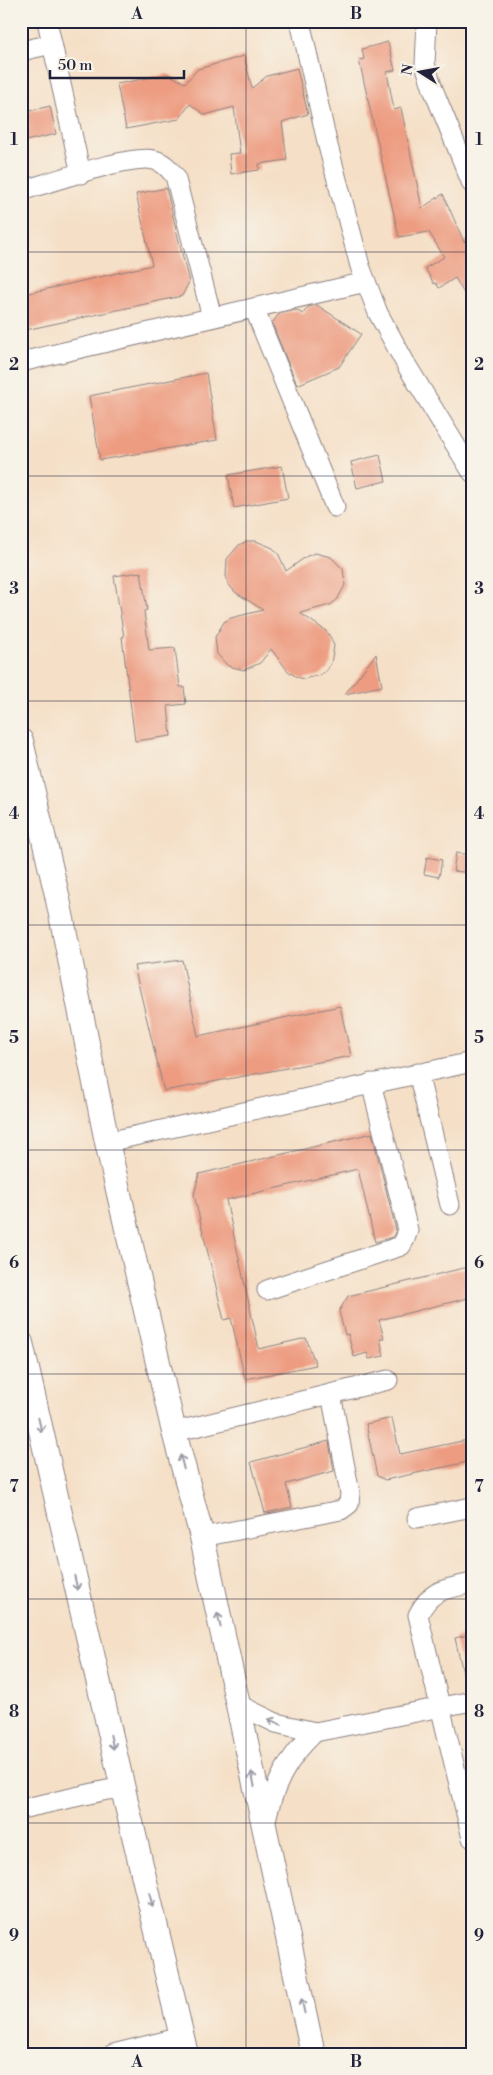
<svg xmlns="http://www.w3.org/2000/svg" width="493" height="2075" font-family="'Libre Bodoni',serif">
	<style>
		.building { fill: #ed9c81 }
		.lines { fill: none; stroke-linecap: round; stroke-linejoin: round }
		.minor-casing { stroke: #8c8080; stroke-width: 21 }
		.major-casing { stroke: #8c8080; stroke-width: 26 }
		.minor { stroke: #fff; stroke-width: 19 }
		.major { stroke: #fff; stroke-width: 24 }
		.oneway { stroke: #9c9ca7 }
		.grid { fill: none; stroke: #22223b; stroke-width: 1; stroke-opacity: 0.55 }
		.neatline { fill: none; stroke: #22223b; stroke-width: 2 }
		.grid-label { font-size: 16px; text-anchor: middle; font-weight: bold; fill: #22223b }
	</style>
	<rect width="100%" height="100%" fill="#f7f3e8"/>
	<filter id="ink" filterUnits="userSpaceOnUse"><feTurbulence type="fractalNoise" baseFrequency=".02" numOctaves="2"/><feDisplacementMap in="SourceGraphic" scale="10" xChannelSelector="R" yChannelSelector="G"/><feConvolveMatrix kernelMatrix="1 2 1 2 8 2 1 2 1" color-interpolation-filters="sRGB"/></filter>
	<filter id="wash" filterUnits="userSpaceOnUse"><feTurbulence type="fractalNoise" baseFrequency=".0096" numOctaves="4" result="noise"/><feDisplacementMap in="SourceGraphic" scale="20" xChannelSelector="R" yChannelSelector="G"/><feGaussianBlur stdDeviation="1.12" result="paint"/><feColorMatrix in="noise" values="0 0 0 0 0 0 0 0 0 0 0 0 0 0 0 0 0 1.4 0 .05"/><feComposite in="paint" operator="in"/></filter>
	<g filter="url(#wash)">
		<rect width="100%" height="100%" fill="#f5dfc6"/>
		<g id="blocks">
			<g class="building">
				<path d="M388 42 395 70 387 72 394 110 401 108 422 208 443 194 464 242 472 237V307L455 278 439 288 436 283 434 284 425 268 444 257 429 232 399 237 359 60 364 59 362 49Z"/>
				<path d="M244 56 252 88 267 76 297 68 308 114 282 122 287 160 259 164V170L231 174 229 154 240 153 234 107 205 115 190 104 179 119 126 129 117 84 168 74 185 83 198 69Z"/>
				<path d="M50 106 56 134 21 142V113Z"/>
				<path d="M166 188 189 282 182 296 21 331V295L152 265 136 194Z"/>
				<path d="M317 305 361 334 339 367 297 385 272 323 279 314 296 310 303 314 308 307Z"/>
				<path d="M206 373 217 440 100 460 89 396Z"/>
				<path d="M380 455 386 481 357 488 351 462Z"/>
				<path d="M282 466 288 498 234 508 228 475Z"/>
				<path d="M247 541H256L273 548 279 555 286 571 307 556 315 553 331 557 343 569 345 585 337 600 330 605 300 613 326 631 331 638 334 646 331 663 327 670 320 675 303 679 295 676 288 671 271 649 260 663 244 670 228 666 217 654 215 637 224 622 231 618 263 610 235 592 229 585 226 577 227 559 239 545Z"/>
				<path d="M141 572 147 610 144 611 149 650 175 648 180 687H184L186 704 168 706 171 736 135 741 122 637H124L114 576Z"/>
				<path d="M376 654 382 686 345 694Z"/>
				<path d="M456 853 472 855V873L453 871Z"/>
				<path d="M427 857 442 860 439 877 424 874Z"/>
				<path d="M182 960 198 1036 340 1006 351 1056 164 1091 134 966Z"/>
				<path d="M372 1133 396 1230 393 1237 375 1242 358 1169 226 1200 259 1349 306 1338 316 1365 245 1379 231 1318 224 1320 194 1195 199 1174Z"/>
				<path d="M472 1266V1297L379 1320 384 1338 380 1339 384 1356 369 1359 367 1353 354 1357 348 1334 345 1335 339 1311 348 1296Z"/>
				<path d="M392 1418 400 1454 472 1439V1461L385 1480 377 1476 366 1424Z"/>
				<path d="M329 1441 334 1471 286 1484 292 1507 265 1513 251 1462Z"/>
				<path d="M472 1634V1685L466 1686 455 1638Z"/>
			</g>
		</g>
	</g>
	<g filter="url(#ink)">
		<use href="#blocks" fill-opacity="0" stroke="#8c8080" stroke-width="1"/>
		<g class="lines">
			<defs>
				<g id="minor">
					<path d="M47 21 81 174"/>
					<path d="M300 21 327 142 360 266 378 313 407 366 472 472"/>
					<path d="M427 21 425 64 433 89 472 184"/>
					<path d="M21 51 52 44"/>
					<path d="M21 191C49 183 131 154 154 160 164 162 169 169 175 176L212 317"/>
					<path d="M254 308 335 507"/>
					<path d="M21 362 366 282"/>
					<path d="M418 1073 450 1205"/>
					<path d="M107 1142 472 1062"/>
					<path d="M267 1290 401 1246 405 1239 408 1230 371 1083"/>
					<path d="M174 1432 388 1380"/>
					<path d="M417 1518 472 1507"/>
					<path d="M202 1537 341 1510 349 1504 350 1493 331 1394"/>
					<path d="M472 1583C444 1590 432 1588 418 1615L472 1838"/>
					<path d="M237 1704 276 1723 315 1732 472 1701"/>
					<path d="M21 1809 107 1790 123 1789"/>
					<path d="M265 1824C273 1787 287 1758 315 1732"/>
					<path d="M113 2054 182 2037"/>
				</g>
				<g id="major">
					<path d="M21 741 57 895 107 1142 174 1432 202 1537 313 2054"/>
					<path d="M21 1343 123 1789 186 2054"/>
				</g>
			</defs>
			<use href="#minor" class="minor-casing"/>
			<use href="#major" class="major-casing"/>
			<use href="#minor" class="minor"/>
			<use href="#major" class="major"/>
		</g>
		<defs><path id="oneway-shaft" d="M-6 0H5M1.5-3L5.5 0L1.5 3" fill="none" stroke-width="1.6" stroke-linecap="round" stroke-linejoin="round" transform="scale(1.25)"/></defs>
		<g class="oneway">
			<use href="#oneway-shaft" transform="translate(40 1425) rotate(77)"/>
			<use href="#oneway-shaft" transform="translate(182 1462) rotate(-104)"/>
			<use href="#oneway-shaft" transform="translate(76 1583) rotate(77)"/>
			<use href="#oneway-shaft" transform="translate(219 1620) rotate(-102)"/>
			<use href="#oneway-shaft" transform="translate(275 1722) rotate(-158)"/>
			<use href="#oneway-shaft" transform="translate(112 1742) rotate(77)"/>
			<use href="#oneway-shaft" transform="translate(253 1779) rotate(-102)"/>
			<use href="#oneway-shaft" transform="translate(151 1900) rotate(77)"/>
			<use href="#oneway-shaft" transform="translate(303 2006) rotate(-102)"/>
		</g>
	</g>
	<path class="grid" d="M246 21V2054M21 252H472M21 476H472M21 701H472M21 925H472M21 1150H472M21 1374H472M21 1599H472M21 1823H472"/>
	<rect width="493" height="2075" fill="none" stroke="#f7f3e8" stroke-width="55"/>
	<g transform="translate(420 72) rotate(281)" stroke="#f7f3e8" stroke-width="4" paint-order="stroke">
	<path d="M0-4L9 19L0 12L-9 19Z" fill="#22223b"/>
	<text y="-8" font-size="14" font-weight="bold" text-anchor="middle" fill="#22223b">N</text>
	</g>
	<path d="M50 70v8h134v-8" fill="none" stroke="#22223b" stroke-width="2.5"/>
	<text x="58" y="70" font-size="15" fill="#22223b" stroke="#f7f3e8" stroke-width="4" paint-order="stroke">50 m</text>
	<rect x="28" y="28" width="438" height="2020" class="neatline"/>
	<g class="grid-label">
		<text x="137" y="19">A</text>
		<text x="356" y="19">B</text>
		<text x="14" y="145">1</text>
		<text x="479" y="145">1</text>
		<text x="14" y="370">2</text>
		<text x="479" y="370">2</text>
		<text x="14" y="594">3</text>
		<text x="479" y="594">3</text>
		<text x="14" y="819">4</text>
		<text x="479" y="819">4</text>
		<text x="14" y="1043">5</text>
		<text x="479" y="1043">5</text>
		<text x="14" y="1268">6</text>
		<text x="479" y="1268">6</text>
		<text x="14" y="1492">7</text>
		<text x="479" y="1492">7</text>
		<text x="14" y="1717">8</text>
		<text x="479" y="1717">8</text>
		<text x="14" y="1941">9</text>
		<text x="479" y="1941">9</text>
		<text x="137" y="2067">A</text>
		<text x="356" y="2067">B</text>
	</g>
</svg>
